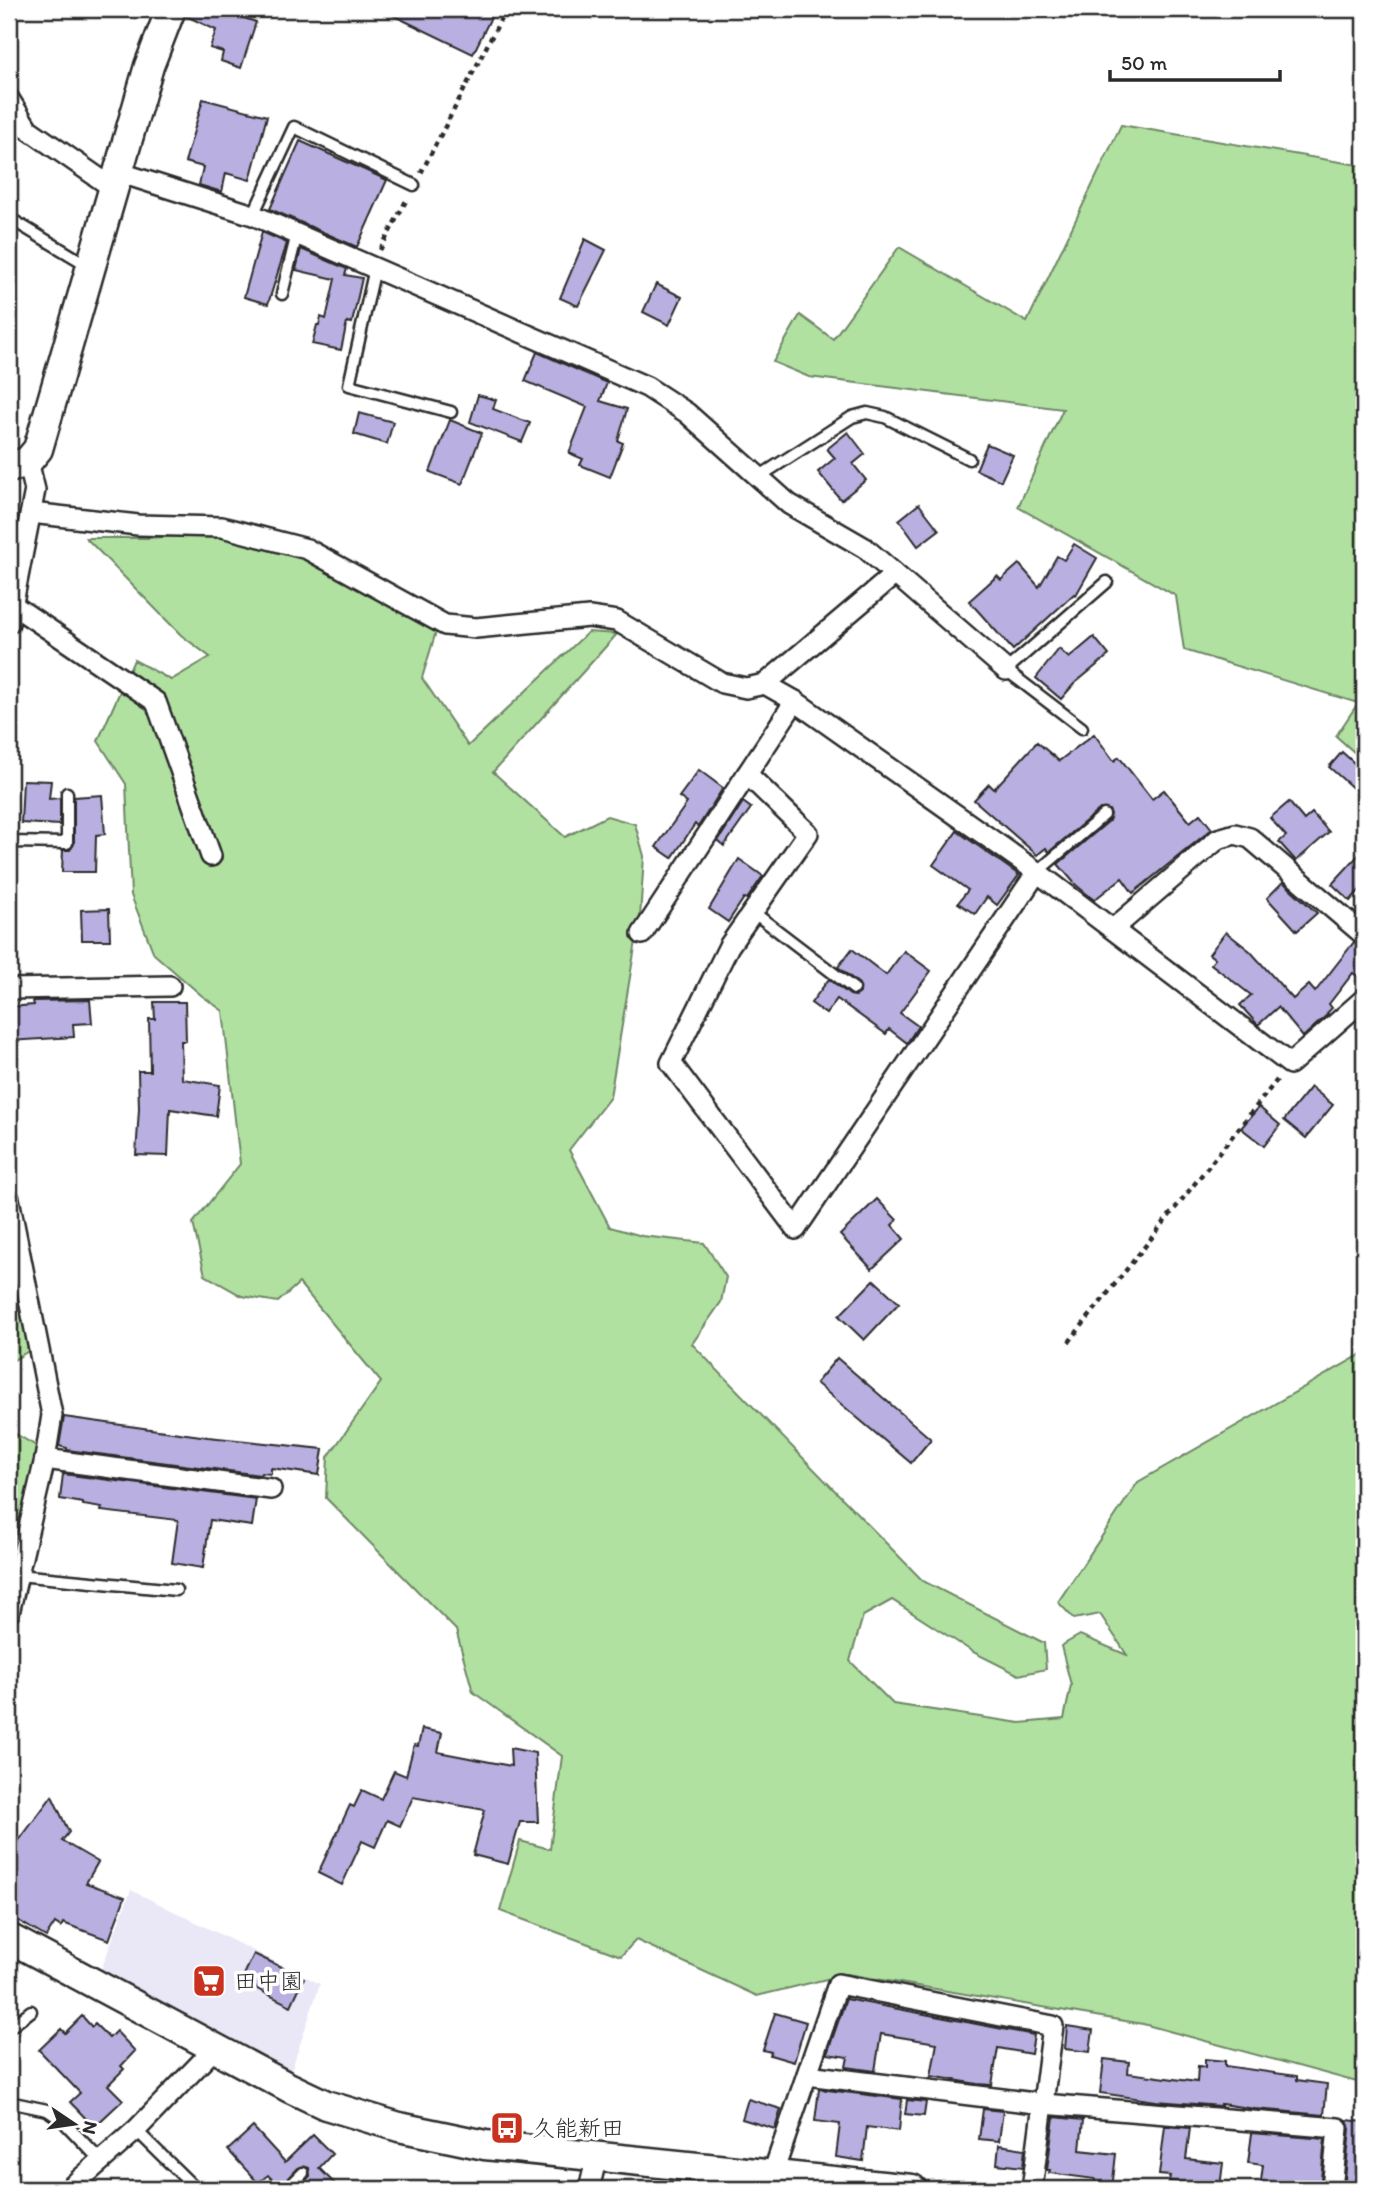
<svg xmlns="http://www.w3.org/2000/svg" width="1373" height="2198" font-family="Itim,'Klee One',sans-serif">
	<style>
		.built { fill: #eae7f6 }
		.green { fill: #b1e1a1; stroke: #6e8666; stroke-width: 2 }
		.building { fill: #b9afe0; stroke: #2b2b2b; stroke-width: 2 }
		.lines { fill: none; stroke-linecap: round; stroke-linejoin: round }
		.lane-casing { stroke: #2b2b2b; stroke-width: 15 }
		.street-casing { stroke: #2b2b2b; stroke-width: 24 }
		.secondary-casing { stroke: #2b2b2b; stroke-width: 33 }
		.path { stroke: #2b2b2b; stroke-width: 4.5; stroke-dasharray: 5 5; stroke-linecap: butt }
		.lane { stroke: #fff; stroke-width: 10 }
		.street { stroke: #fff; stroke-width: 19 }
		.secondary { stroke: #fff; stroke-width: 28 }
		.labels { text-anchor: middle; stroke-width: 7; stroke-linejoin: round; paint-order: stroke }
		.poi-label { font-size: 23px; fill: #2b2b2b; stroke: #fff; text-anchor: start }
	</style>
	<rect width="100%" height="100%" fill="#fff"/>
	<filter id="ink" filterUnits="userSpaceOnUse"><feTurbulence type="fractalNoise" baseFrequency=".0143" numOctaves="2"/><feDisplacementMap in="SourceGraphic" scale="14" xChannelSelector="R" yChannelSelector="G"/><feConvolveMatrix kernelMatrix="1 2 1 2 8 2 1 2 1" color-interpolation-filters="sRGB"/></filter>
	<g filter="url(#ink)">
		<path class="built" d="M131 1890 320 1984 292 2068 284 2075 98 1978Z"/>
		<g class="green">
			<path d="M1121 125 1364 166V761L1336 736 1358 703 1184 650 1176 596 1018 507 1063 409 809 377 773 362 800 315 833 339 899 247 1027 322Z"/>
			<path d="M220 533 305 552 438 625 422 678 468 746 588 632 617 634 493 772 565 837 607 816 635 824 644 856 640 917 610 1097 569 1150 610 1227 642 1236 704 1243 726 1277 721 1302 692 1344 923 1581 1044 1643 1046 1669 1019 1675 973 1652 892 1600 863 1616 850 1661 893 1704 1020 1723 1064 1719 1071 1685 1061 1646 1080 1635 1127 1655 1100 1614 1074 1619 1058 1602 1138 1482 1362 1354 1364 1355V2084L1143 2024 847 1974 757 1996 636 1940 621 1956 500 1911 520 1841 550 1849 562 1756 473 1692 456 1630 326 1498 328 1457 381 1382 299 1283 278 1302 242 1296 205 1275 193 1223 240 1164 223 1011 201 995 154 954 131 895 126 784 98 741 134 660 171 680 210 657 181 635 86 538H148Z"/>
			<path d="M9 1244 30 1350 9 1363Z"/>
			<path d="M9 1430 38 1447 13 1552 9 1547Z"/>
		</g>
		<g class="building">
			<path d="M187 9H217L256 22 241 68 221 61 223 52 210 48 216 30 186 16Z"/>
			<path d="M380 9H495L473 54Z"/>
			<path d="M203 99 267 116 250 180 226 173 222 192 199 185 203 167 185 162Z"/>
			<path d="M300 141 387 180 357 247 270 209Z"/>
			<path d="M262 232 287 243 268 304 244 297Z"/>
			<path d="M585 239 606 250 578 306 560 298Z"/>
			<path d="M301 249 347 269 345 275 362 278 352 323 347 322 341 350 312 344 317 325H319L321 317 326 319 335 279 296 270Z"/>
			<path d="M656 284 682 297 669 325 643 312Z"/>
			<path d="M537 352 607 383 600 401 627 409 618 441 623 443 610 477 580 465 583 459 569 453 587 407 525 381Z"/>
			<path d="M478 395 496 400 493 409 530 423 522 442 470 422Z"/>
			<path d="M359 413 393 422 387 444 354 434Z"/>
			<path d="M450 420 482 433 462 484 430 472Z"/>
			<path d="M848 432 865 454 853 464 866 480 841 500 818 472 835 458 827 449Z"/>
			<path d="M987 444 1013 455 1001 481 976 470Z"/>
			<path d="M919 504 939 530 918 546 899 520Z"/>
			<path d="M1074 544 1097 558 1076 595 1074 594 1013 650 969 601 997 576 1001 580 1019 564 1039 587 1057 556 1064 560Z"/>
			<path d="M1094 637 1109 655 1074 684 1061 699 1036 678 1059 649 1069 658Z"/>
			<path d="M1094 734 1114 761 1119 757 1152 799 1164 790 1190 822 1200 814 1212 829 1133 893 1122 878 1094 900 1076 885 1058 864 1109 821 1111 814 1109 810 1100 809 1049 852 1046 848 1037 855 974 800 989 784 994 789 1037 742 1059 761Z"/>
			<path d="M1342 752 1364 772V798L1329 767Z"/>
			<path d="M699 770 723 788 698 827 695 824 672 858 656 847 687 803 679 797Z"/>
			<path d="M23 780 51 781 49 799 60 798V825L21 823Z"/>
			<path d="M102 795 105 834 96 835 95 872H62L63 850H70L74 844V797Z"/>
			<path d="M743 802 751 808 724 846 718 841Z"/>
			<path d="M1289 802 1304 820 1312 813 1329 832 1296 861 1279 842 1286 836 1270 818Z"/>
			<path d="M957 831 1019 875 997 905 987 897 975 914 958 903 968 890 933 865Z"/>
			<path d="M1364 849V885L1350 901 1332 884Z"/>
			<path d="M739 859 763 876 747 899 744 898 728 922 709 909Z"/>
			<path d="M1283 882 1317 913 1297 931 1267 898Z"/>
			<path d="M109 909 110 940H82L81 910Z"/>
			<path d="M1226 932 1250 951 1293 999 1309 985 1315 992 1354 942 1364 947V981L1353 973 1329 1004 1332 1008 1327 1013 1328 1014 1303 1037 1278 1007 1258 1025 1240 1005 1251 995 1211 964 1215 959 1209 954Z"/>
			<path d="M852 949 886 975 904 951 931 971 900 1013 918 1026 907 1043 889 1029 886 1034 837 999 826 1014 811 1003 829 979 850 995 856 996 860 993 859 984 838 967Z"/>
			<path d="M90 1000 92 1023 73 1024 74 1037 9 1041V1007L34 1005 33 1001Z"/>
			<path d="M154 1002H185L186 1041H181L182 1079 220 1085 216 1116 170 1109 168 1156 136 1155 139 1109 138 1071H150L149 1019H155Z"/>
			<path d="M1311 1087 1333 1105 1306 1138 1284 1120Z"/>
			<path d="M1259 1107 1280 1125 1264 1146 1241 1128Z"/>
			<path d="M877 1199 897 1220 892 1225 904 1239 872 1269 840 1235Z"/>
			<path d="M874 1280 899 1303 864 1340 839 1316Z"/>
			<path d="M837 1358 931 1439 911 1463 816 1383Z"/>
			<path d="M64 1417 208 1437 323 1449 319 1475 271 1468V1474L261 1473 260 1475 67 1450V1448L59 1446Z"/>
			<path d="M63 1474 256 1499 252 1526 210 1520 203 1568 172 1563 178 1520 101 1511 102 1508 83 1505V1503L60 1499Z"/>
			<path d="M422 1729 442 1733 438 1752 511 1766 510 1748 535 1753 538 1822H520L508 1864 473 1855 485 1810 413 1797 400 1826 387 1820 375 1847 362 1841 342 1885 318 1873 350 1805 354 1807 362 1790 381 1799 394 1771 406 1776 414 1745 418 1746Z"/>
			<path d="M52 1796 69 1832 62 1841 98 1862 86 1883 125 1897 109 1940 63 1923 61 1927 55 1923 46 1937 9 1915V1854Z"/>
			<path d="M254 1954 304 1978 291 2006 241 1981Z"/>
			<path d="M846 1999 1034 2035 1031 2054 998 2048 992 2085 977 2084 931 2076 937 2043 881 2034 875 2071 846 2067 848 2057 827 2054Z"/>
			<path d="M775 2013 806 2022 794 2062 770 2055 771 2052 763 2050Z"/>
			<path d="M82 2016 92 2027 95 2024 109 2038 116 2031 135 2051 121 2066 124 2069 108 2085 123 2100 94 2127 70 2102 80 2093 39 2050 61 2029 65 2033Z"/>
			<path d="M1067 2026 1093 2030 1090 2052 1065 2049Z"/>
			<path d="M1104 2059 1129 2062 1128 2073 1197 2082 1198 2066 1205 2067V2059L1225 2061V2066L1297 2076V2080L1327 2084 1324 2115 1255 2109 1221 2104V2106L1156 2101 1100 2093Z"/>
			<path d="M819 2089 902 2099 899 2131 867 2127 863 2161 836 2157 840 2124 815 2121Z"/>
			<path d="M748 2099 781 2109 775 2129 742 2119Z"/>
			<path d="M907 2100 926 2102 924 2116 905 2114Z"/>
			<path d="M983 2109 1003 2111 999 2141 979 2139Z"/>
			<path d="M1054 2117 1083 2120 1080 2150 1116 2154 1112 2189 1094 2186 1095 2179 1049 2173 1050 2170H1047Z"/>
			<path d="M1347 2120 1364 2122V2189H1344L1350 2129Z"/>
			<path d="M1165 2126 1190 2128 1186 2159 1223 2163 1220 2187 1169 2181 1170 2176 1159 2175Z"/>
			<path d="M253 2127 285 2162 313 2135 332 2154 319 2168 340 2189H297L310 2176 309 2168 304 2166 298 2168 280 2188 268 2175 258 2183 228 2150Z"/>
			<path d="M1252 2133 1325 2139 1320 2189H1260L1263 2165 1248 2163Z"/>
			<path d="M999 2145 1025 2149 1023 2167 997 2164Z"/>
		</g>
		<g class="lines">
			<defs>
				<g id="lane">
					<path d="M253 215 294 127 414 185"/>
					<path d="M9 218 89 266"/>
					<path d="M372 266 373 277 349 385 451 412"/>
					<path d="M282 294 297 234"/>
					<path d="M760 476 852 417 867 413 885 417 969 459"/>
					<path d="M1082 728 1006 670 1107 582"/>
					<path d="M9 842 67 843V793"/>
					<path d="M1037 872 1104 815"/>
					<path d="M753 912 854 989"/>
					<path d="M18 1575 176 1590"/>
					<path d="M9 2028 31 2011"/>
					<path d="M9 2102 47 2110 63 2121 100 2160"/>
					<path d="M136 2130 196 2189"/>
					<path d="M287 2189 303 2173"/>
				</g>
				<g id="street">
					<path d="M9 99 28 129 113 188"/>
					<path d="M118 172 253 215 647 387 687 413 789 504 865 548 1006 670"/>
					<path d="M31 513 138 525 222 527 307 549 445 625 476 628 589 617 617 621 722 683 746 688 765 684 894 575"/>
					<path d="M13 605 156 702 211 856"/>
					<path d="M9 623 35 490 28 461"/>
					<path d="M765 684 795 701 1037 872 1290 1064 1364 999"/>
					<path d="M747 774 808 833 729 946 671 1063 796 1229 1037 872"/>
					<path d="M1113 929 1218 839 1235 834 1250 838 1364 935"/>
					<path d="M642 934 795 701"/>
					<path d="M9 989 170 986"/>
					<path d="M9 1199 52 1415 45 1459 9 1613"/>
					<path d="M45 1459 271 1489"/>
					<path d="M807 2075 1043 2104 1338 2128 1332 2189"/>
					<path d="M773 2173 838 1984 1053 2026 1032 2189"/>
					<path d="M69 2189 136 2130 216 2047"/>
					<path d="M589 2189 597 2156"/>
				</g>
				<g id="secondary">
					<path d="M9 468 28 461 38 449 149 66 171 9"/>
					<path d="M9 1938 288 2087 326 2105 399 2127 485 2145 912 2189"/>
				</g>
			</defs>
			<use href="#lane" class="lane-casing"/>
			<use href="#street" class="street-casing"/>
			<use href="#secondary" class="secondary-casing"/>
			<g class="path">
				<path d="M421 173 506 9"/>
				<path d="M380 250 407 199"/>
				<path d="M1069 1342 1277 1080"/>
			</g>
			<use href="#lane" class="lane"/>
			<use href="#street" class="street"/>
			<use href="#secondary" class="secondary"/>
		</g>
	</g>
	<defs>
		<symbol id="supermarket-square" viewBox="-11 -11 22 22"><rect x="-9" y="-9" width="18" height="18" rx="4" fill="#c8321e" stroke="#fff"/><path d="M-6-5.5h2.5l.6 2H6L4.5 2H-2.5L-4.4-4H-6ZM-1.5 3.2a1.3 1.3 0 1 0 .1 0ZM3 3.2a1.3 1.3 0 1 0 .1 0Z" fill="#fff"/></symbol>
		<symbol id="bus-square" viewBox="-11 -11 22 22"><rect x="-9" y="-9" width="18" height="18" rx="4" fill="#c8321e" stroke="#fff"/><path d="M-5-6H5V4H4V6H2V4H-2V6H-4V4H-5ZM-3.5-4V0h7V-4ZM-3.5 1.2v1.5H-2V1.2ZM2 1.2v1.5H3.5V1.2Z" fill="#fff"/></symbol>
	</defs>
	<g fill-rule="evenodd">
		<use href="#supermarket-square" x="190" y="1962" width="38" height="38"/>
		<use href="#bus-square" x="488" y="2109" width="38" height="38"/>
	</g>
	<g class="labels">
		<g class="poi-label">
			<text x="234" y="1989">田中園</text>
			<text x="532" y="2136">久能新田</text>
		</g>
	</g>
	<rect width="1373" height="2198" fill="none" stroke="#fff" stroke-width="35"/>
	<rect x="18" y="18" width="1338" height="2163" fill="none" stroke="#2b2b2b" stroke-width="2.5" filter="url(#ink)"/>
	<g transform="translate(74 2124) rotate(103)" stroke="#ffffff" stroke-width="5" paint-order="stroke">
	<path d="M0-5L12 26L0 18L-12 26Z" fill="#2b2b2b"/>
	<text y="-10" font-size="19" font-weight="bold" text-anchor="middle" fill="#2b2b2b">N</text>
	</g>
	<path d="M1110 70v10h170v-10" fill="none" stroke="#2b2b2b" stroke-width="3.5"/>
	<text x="1121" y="70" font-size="21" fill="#2b2b2b" stroke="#ffffff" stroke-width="5" paint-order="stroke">50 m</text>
</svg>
